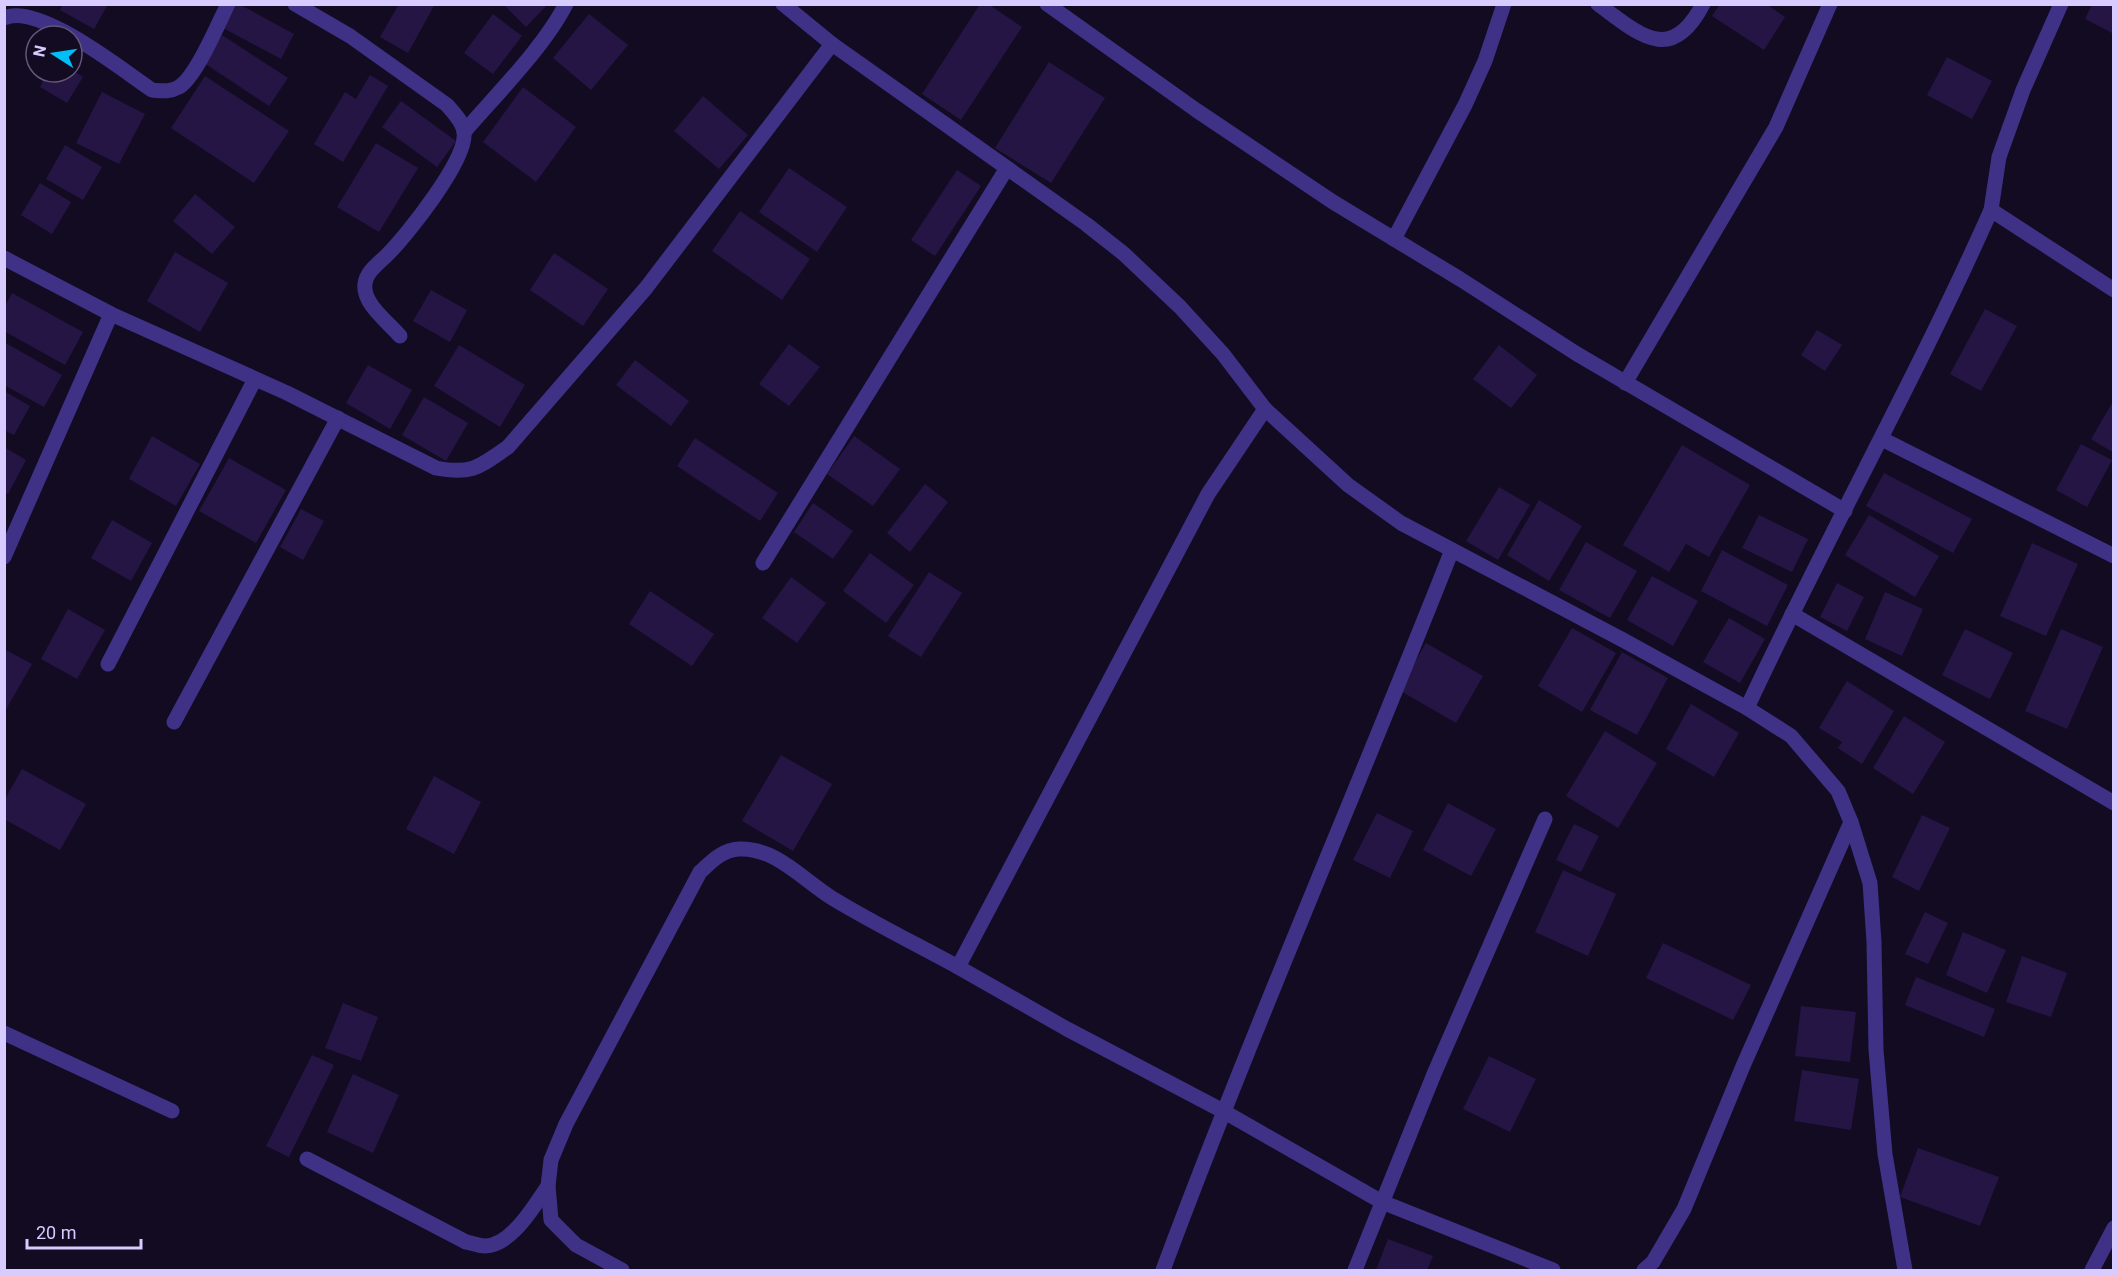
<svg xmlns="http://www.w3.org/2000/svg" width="2118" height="1275" font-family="Roboto,sans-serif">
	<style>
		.building { fill: #251544 }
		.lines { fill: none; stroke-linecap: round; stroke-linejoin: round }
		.minor { stroke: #3f3185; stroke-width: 15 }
	</style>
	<rect width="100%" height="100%" fill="#120b22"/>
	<g class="building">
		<path d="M63 4H108L94 29 60 10Z"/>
		<path d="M236 4H239L294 34 281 59 223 28Z"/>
		<path d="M399 4H435L408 53 380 37Z"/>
		<path d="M503 4H548L526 27Z"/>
		<path d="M980 4H988L1022 27 961 120 922 94Z"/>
		<path d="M1720 4H1766L1785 17 1764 50 1712 16Z"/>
		<path d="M2092 4H2114V34L2085 19Z"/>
		<path d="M493 14 522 36 493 74 464 53Z"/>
		<path d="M589 14 628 45 591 90 553 58Z"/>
		<path d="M222 35 288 78 269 106 204 63Z"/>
		<path d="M1947 57 1992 81 1972 119 1927 95Z"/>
		<path d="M1049 62 1105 98 1051 183 995 148Z"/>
		<path d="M72 70 83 77 67 103 40 87 48 72H72Z"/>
		<path d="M370 75 388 86 343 162 314 144 345 92 356 99Z"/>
		<path d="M205 76 289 131 254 183 171 128Z"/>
		<path d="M523 87 576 127 536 182 483 142Z"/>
		<path d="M102 92 145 114 119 164 76 143Z"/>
		<path d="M703 96 748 135 719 169 674 131Z"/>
		<path d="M401 101 456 141 437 167 382 127Z"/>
		<path d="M376 143 418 168 379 232 337 207Z"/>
		<path d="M65 145 102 167 83 200 46 179Z"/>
		<path d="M789 168 847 207 817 252 759 212Z"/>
		<path d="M957 170 981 186 935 256 911 240Z"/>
		<path d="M40 183 71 202 52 234 21 215Z"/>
		<path d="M195 194 235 227 212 254 173 221Z"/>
		<path d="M740 211 810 259 782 300 712 251Z"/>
		<path d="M175 252 228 283 200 332 147 301Z"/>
		<path d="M554 253 608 289 583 326 530 290Z"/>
		<path d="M431 290 467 310 450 342 413 321Z"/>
		<path d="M12 293 83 332 65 365 4 331V308Z"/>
		<path d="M1985 309 2017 326 1981 391 1950 374Z"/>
		<path d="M1817 330 1842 345 1825 371 1801 355Z"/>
		<path d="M4 342 62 375 44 407 4 385Z"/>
		<path d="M789 344 820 367 789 406 759 384Z"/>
		<path d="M459 345 525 385 500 427 434 386Z"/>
		<path d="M1499 345 1537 375 1511 408 1473 379Z"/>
		<path d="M635 360 689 401 671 426 616 385Z"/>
		<path d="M368 365 412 390 390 429 346 403Z"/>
		<path d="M4 391 30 406 14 435 4 430Z"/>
		<path d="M424 397 468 423 446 461 402 435Z"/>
		<path d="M2114 400V453L2091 439Z"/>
		<path d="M152 436 200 464 176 506 129 479Z"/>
		<path d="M854 436 900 469 873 506 827 474Z"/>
		<path d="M695 438 778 493 760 521 677 466Z"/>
		<path d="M2081 444 2112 460 2087 507 2056 490Z"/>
		<path d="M1682 445 1750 485 1709 557 1686 544 1669 572 1623 545Z"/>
		<path d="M4 447 26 460 8 494 4 492Z"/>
		<path d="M229 458 286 490 256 543 199 511Z"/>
		<path d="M1884 473 1972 519 1953 553 1866 506Z"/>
		<path d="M925 484 948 502 910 552 887 533Z"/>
		<path d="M1499 487 1530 505 1498 560 1466 541Z"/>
		<path d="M1539 500 1582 526 1549 581 1507 555Z"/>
		<path d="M813 503 853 531 833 559 794 532Z"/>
		<path d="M301 509 324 521 303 560 280 547Z"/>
		<path d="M1759 515 1808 539 1792 572 1742 548Z"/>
		<path d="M1869 515 1939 556 1915 597 1845 555Z"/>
		<path d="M112 520 152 543 131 581 91 558Z"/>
		<path d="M1586 542 1637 571 1610 618 1559 590Z"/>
		<path d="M2032 543 2078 564 2046 636 2000 616Z"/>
		<path d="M1722 550 1788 585 1767 626 1701 591Z"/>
		<path d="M870 553 914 585 886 623 843 591Z"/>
		<path d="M929 572 962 593 921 657 888 636Z"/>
		<path d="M1652 576 1698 601 1673 646 1627 620Z"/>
		<path d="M791 577 826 603 797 643 762 618Z"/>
		<path d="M1837 583 1864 597 1847 631 1820 617Z"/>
		<path d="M650 591 714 634 692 666 629 624Z"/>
		<path d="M1885 592 1923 609 1902 656 1865 639Z"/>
		<path d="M68 609 105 630 77 679 41 659Z"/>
		<path d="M1729 618 1765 639 1740 683 1703 662Z"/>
		<path d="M1572 628 1616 653 1582 712 1538 686Z"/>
		<path d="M1965 629 2013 653 1990 699 1942 675Z"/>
		<path d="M2061 629 2103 647 2067 729 2025 711Z"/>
		<path d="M1426 643 1483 676 1456 723 1399 690Z"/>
		<path d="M4 649 32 664 4 713Z"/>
		<path d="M1622 652 1668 678 1637 735 1590 710Z"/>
		<path d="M1847 681 1894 711 1862 764 1838 748 1842 742 1819 728Z"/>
		<path d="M1691 704 1739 733 1714 777 1666 749Z"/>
		<path d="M1904 716 1945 742 1913 794 1873 768Z"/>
		<path d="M1605 731 1657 763 1618 828 1566 796Z"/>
		<path d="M781 755 832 784 793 851 742 821Z"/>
		<path d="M22 769 86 804 60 850 4 819V801Z"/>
		<path d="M434 776 481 802 454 854 406 829Z"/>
		<path d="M1448 803 1496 829 1471 876 1423 850Z"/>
		<path d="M1377 813 1413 831 1390 878 1353 860Z"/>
		<path d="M1922 815 1950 828 1919 891 1892 877Z"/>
		<path d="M1574 824 1599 836 1581 872 1556 860Z"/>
		<path d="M1563 870 1616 894 1588 956 1535 932Z"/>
		<path d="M1925 912 1948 923 1928 964 1905 954Z"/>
		<path d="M1963 932 2006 950 1987 993 1946 975Z"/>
		<path d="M1663 943 1751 985 1733 1020 1646 978Z"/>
		<path d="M2022 956 2067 973 2051 1017 2006 1002Z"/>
		<path d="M1916 977 1995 1009 1984 1037 1905 1005Z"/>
		<path d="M343 1003 378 1017 361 1061 325 1048Z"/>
		<path d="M1801 1006 1856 1012 1850 1062 1795 1056Z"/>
		<path d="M312 1055 334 1065 289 1157 266 1146Z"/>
		<path d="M1489 1056 1536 1079 1510 1132 1463 1109Z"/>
		<path d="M1802 1070 1859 1079 1851 1130 1794 1121Z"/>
		<path d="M353 1074 399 1095 373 1153 327 1132Z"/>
		<path d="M1918 1148 1999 1177 1980 1226 1900 1197Z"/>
		<path d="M1388 1239 1433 1256 1427 1270H1376Z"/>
	</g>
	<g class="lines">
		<g class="minor">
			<path d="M295 4 350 36 447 105C454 113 463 122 464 132 468 159 407 235 387 255 379 263 366 272 365 284 362 303 388 322 400 336"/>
			<path d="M783 4 832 44 1086 224 1124 254 1180 307 1223 354 1265 409 1348 485 1401 523 1623 640 1747 708 1791 736 1838 791 1851 822 1870 883 1874 942 1876 1050 1885 1154 1905 1270"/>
			<path d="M1047 4 1196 110 1333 202 1460 279 1577 354 1845 511"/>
			<path d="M1598 4C1639 34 1671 66 1703 4"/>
			<path d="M4 18C38 2 122 70 152 90 163 91 170 92 179 87 196 77 218 24 228 4"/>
			<path d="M464 132C496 95 544 47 566 4"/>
			<path d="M1991 210 1999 157 2023 90 2061 4"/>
			<path d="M1394 239 1465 105 1485 61 1504 4"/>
			<path d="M4 258 111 314 287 393 436 468C472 475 479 467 508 447L646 288 832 44"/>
			<path d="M1625 383 1776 127 1830 4"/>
			<path d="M1882 439 2114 556"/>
			<path d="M4 557 111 314"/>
			<path d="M763 563 1007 168"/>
			<path d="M1792 614 2114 803"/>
			<path d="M108 664 255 379"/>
			<path d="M1747 708C1825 540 1916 379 1991 210L2114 290"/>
			<path d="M174 722 338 418"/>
			<path d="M958 967 1067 1029 1223 1111 1382 1202 1553 1270"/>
			<path d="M4 1033 172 1111"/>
			<path d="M307 1159 466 1242C472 1243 479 1246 485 1246 512 1245 534 1206 548 1186"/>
			<path d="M622 1270 576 1245 551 1220 548 1186 551 1160 566 1124 700 872C712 861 722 850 739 849 775 847 803 880 832 898 873 923 916 944 958 967L1208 494 1265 409"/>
			<path d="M1163 1270C1253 1028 1357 791 1452 550"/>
			<path d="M1355 1270 1434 1074 1545 819"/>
			<path d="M1644 1270 1653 1262 1684 1209 1743 1066 1851 822"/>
			<path d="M2092 1270 2114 1228"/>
		</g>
	</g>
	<rect width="2118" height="1275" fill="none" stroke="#d8cbff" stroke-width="12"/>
	<g transform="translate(54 54) rotate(282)"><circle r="28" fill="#120b22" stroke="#61587a" stroke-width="1.5"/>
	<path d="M0-4.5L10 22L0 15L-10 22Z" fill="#00bef6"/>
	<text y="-9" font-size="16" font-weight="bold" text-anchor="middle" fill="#d8cbff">N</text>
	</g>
	<path d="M27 1239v9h114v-9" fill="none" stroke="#d8cbff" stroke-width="3"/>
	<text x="36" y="1239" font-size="18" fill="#d8cbff" stroke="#120b22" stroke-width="4.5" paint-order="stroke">20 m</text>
</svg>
